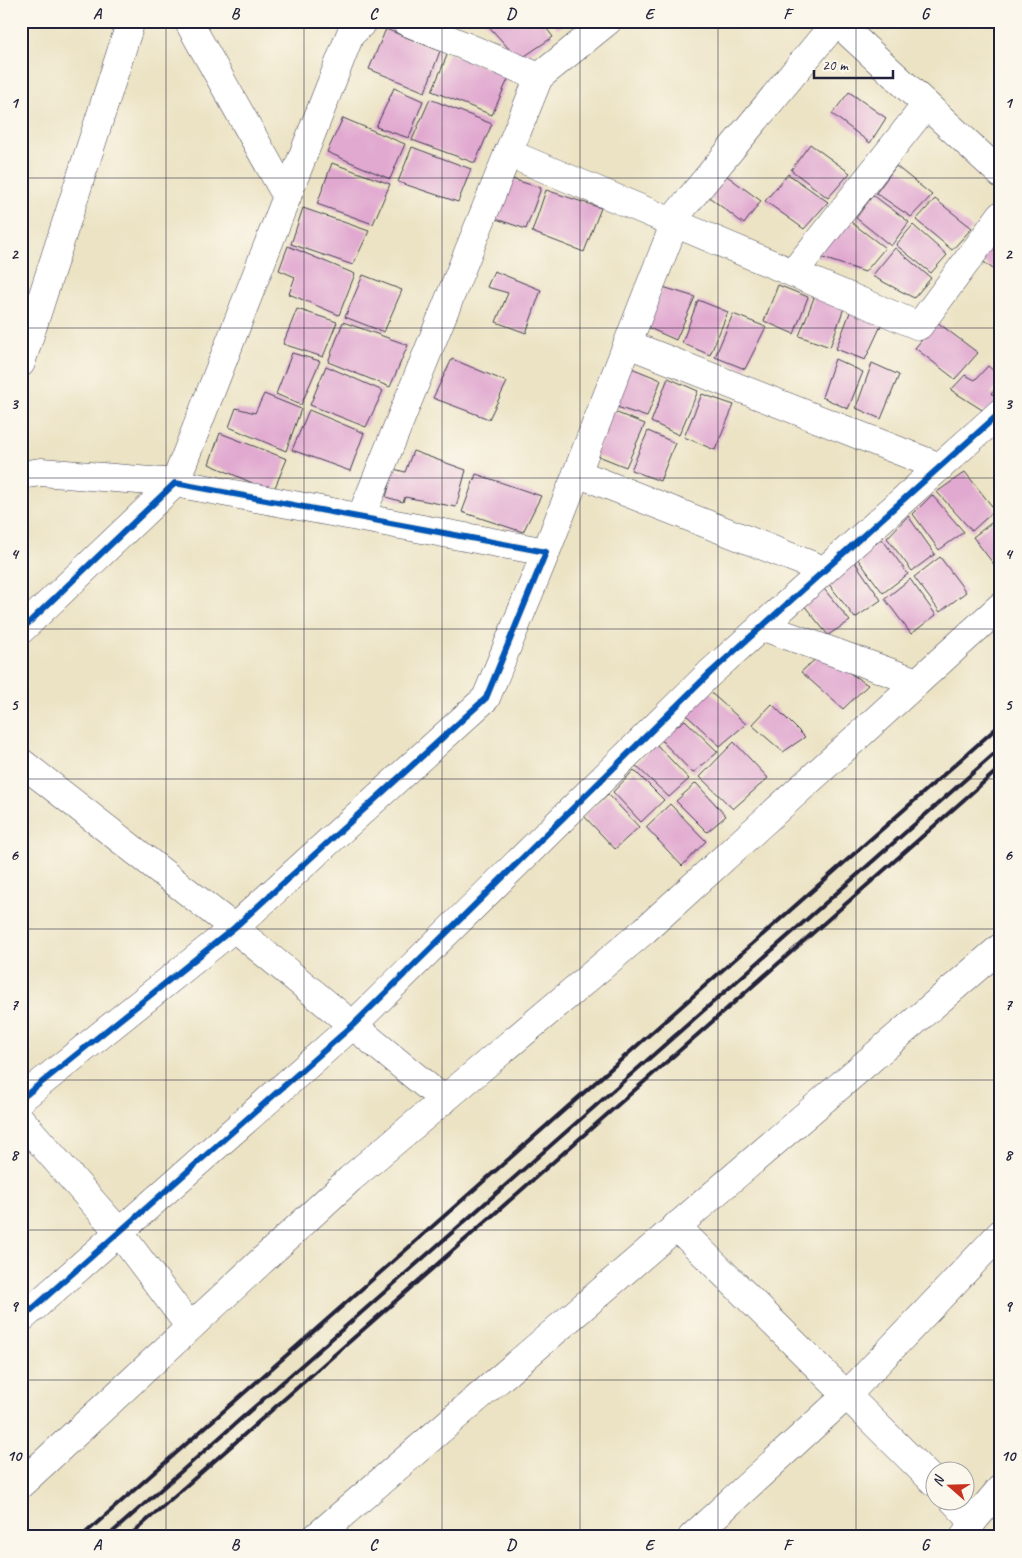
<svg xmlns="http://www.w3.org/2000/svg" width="1022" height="1558" font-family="Caveat,sans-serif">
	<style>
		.building { fill: #e1a9d0 }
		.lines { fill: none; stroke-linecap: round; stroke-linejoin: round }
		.minor-casing { stroke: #403f50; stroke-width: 29 }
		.minor { stroke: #fff; stroke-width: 28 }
		.rail { stroke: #22223b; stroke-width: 4 }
		.cycleway-casing { stroke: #fbf7ec; stroke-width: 9 }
		.cycleway { stroke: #0057b8; stroke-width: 6 }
		.grid { fill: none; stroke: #22223b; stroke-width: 1; stroke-opacity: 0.55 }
		.neatline { fill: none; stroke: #22223b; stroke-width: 2 }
		.grid-label { font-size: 16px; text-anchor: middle; font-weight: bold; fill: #22223b }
	</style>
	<rect width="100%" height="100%" fill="#fbf7ec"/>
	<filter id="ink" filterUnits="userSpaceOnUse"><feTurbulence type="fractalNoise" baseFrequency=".02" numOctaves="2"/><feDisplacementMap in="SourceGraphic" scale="10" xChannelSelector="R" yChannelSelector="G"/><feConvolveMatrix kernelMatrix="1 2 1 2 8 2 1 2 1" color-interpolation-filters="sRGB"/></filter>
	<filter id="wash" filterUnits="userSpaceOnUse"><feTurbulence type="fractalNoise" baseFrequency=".0096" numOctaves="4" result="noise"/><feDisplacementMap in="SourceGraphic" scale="20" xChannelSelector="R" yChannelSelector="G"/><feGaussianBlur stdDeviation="1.12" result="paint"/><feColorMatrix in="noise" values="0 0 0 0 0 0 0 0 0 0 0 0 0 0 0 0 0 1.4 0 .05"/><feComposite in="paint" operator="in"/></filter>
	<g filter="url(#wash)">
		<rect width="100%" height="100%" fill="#ece3c4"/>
		<g id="blocks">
			<g class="building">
				<path d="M484 21H541L553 37 519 60Z"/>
				<path d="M551 21H568L558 29Z"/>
				<path d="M386 29 440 51 425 92 369 69Z"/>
				<path d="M448 53 509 77 492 115 432 91Z"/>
				<path d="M394 88 423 101 409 138 376 127Z"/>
				<path d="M849 92 886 118 870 143 832 114Z"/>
				<path d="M430 99 492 124 475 163 412 140Z"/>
				<path d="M343 118 405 144 390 179 327 152Z"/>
				<path d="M810 144 850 173 828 198 791 170Z"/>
				<path d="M412 147 471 169 458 202 398 182Z"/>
				<path d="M332 163 390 184 373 224 317 204Z"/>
				<path d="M896 166 932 195 911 217 876 193Z"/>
				<path d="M788 174 828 202 804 229 765 201Z"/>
				<path d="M727 176 761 201 744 224 709 197Z"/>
				<path d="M509 178 541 188 526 229 493 218Z"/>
				<path d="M546 190 601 208 584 252 532 232Z"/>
				<path d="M873 195 909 222 891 246 856 218Z"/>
				<path d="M935 199 972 228 952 250 916 220Z"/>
				<path d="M303 208 369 231 353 265 291 244Z"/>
				<path d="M847 219 885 248 865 272 817 256Z"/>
				<path d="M913 225 947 255 931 273 896 245Z"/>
				<path d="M1001 236V275L981 260Z"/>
				<path d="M288 246 355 274 339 315 289 294 295 277 279 270Z"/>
				<path d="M895 248 931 278 914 298 872 276Z"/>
				<path d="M494 271 541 290 526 333 496 322 508 293 487 287Z"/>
				<path d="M363 275 402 290 384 332 345 317Z"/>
				<path d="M778 285 808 297 794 334 764 321Z"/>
				<path d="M663 287 695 297 676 340 647 327Z"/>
				<path d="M815 295 845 305 830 347 799 336Z"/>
				<path d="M698 300 728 312 710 355 682 343Z"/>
				<path d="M852 307 884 319 865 360 836 349Z"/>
				<path d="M297 309 337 322 323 357 283 344Z"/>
				<path d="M733 314 766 327 745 369 715 357Z"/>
				<path d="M343 322 408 345 390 387 328 362Z"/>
				<path d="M937 322 978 353 955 379 915 348Z"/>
				<path d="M292 353 320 361 301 405 276 394Z"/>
				<path d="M452 359 507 382 489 419 433 398Z"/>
				<path d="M835 359 863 372 848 409 822 397Z"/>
				<path d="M872 363 899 375 881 419 856 408Z"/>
				<path d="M326 366 383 391 366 427 310 405Z"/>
				<path d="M988 366 1001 377V382L991 393 1001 400 987 413 951 390 965 375 975 380Z"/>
				<path d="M629 367 661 380 647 417 614 406Z"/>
				<path d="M668 378 698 391 679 435 651 422Z"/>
				<path d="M264 394 301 409 286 451 229 427 236 408 255 413Z"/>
				<path d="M702 394 734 405 715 450 684 437Z"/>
				<path d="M309 410 364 433 350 471 292 450Z"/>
				<path d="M612 411 645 424 626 467 596 455Z"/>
				<path d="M648 431 675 443 660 481 631 470Z"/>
				<path d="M220 433 287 459 273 492 209 464Z"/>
				<path d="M413 451 466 470 456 507 405 497 403 502 386 497 394 469 405 472Z"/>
				<path d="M965 472 995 510 972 531 937 492Z"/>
				<path d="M476 474 541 496 523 532 462 512Z"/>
				<path d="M932 495 964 532 939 550 913 514Z"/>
				<path d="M908 516 935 554 912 571 887 538Z"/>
				<path d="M999 517 1001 519V570L999 571 973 537Z"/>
				<path d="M882 539 908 574 883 593 857 558Z"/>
				<path d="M940 557 966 592 940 612 914 577Z"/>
				<path d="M854 561 881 600 855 618 828 583Z"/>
				<path d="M910 579 936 615 911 634 885 599Z"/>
				<path d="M824 589 850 621 828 635 803 604Z"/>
				<path d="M821 654 868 685 843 709 801 672Z"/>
				<path d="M710 692 746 724 720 746 685 714Z"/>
				<path d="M772 704 805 737 783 752 752 725Z"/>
				<path d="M685 720 718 752 693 773 660 739Z"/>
				<path d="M734 742 768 778 733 809 700 777Z"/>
				<path d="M657 745 689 779 669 797 635 765Z"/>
				<path d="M634 770 664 800 641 822 613 792Z"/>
				<path d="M696 783 726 816 707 832 676 801Z"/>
				<path d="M608 794 639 827 615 849 584 816Z"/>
				<path d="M670 804 706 841 682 866 646 827Z"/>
			</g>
		</g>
	</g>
	<g filter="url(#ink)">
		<use href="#blocks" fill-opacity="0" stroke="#403f50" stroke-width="1"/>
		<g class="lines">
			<defs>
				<g id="minor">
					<path d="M188 21 287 197"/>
					<path d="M405 21 539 77"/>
					<path d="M836 21 1001 174"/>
					<path d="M508 153 919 326 1001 215"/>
					<path d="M793 273 926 105"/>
					<path d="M628 344 940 467"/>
					<path d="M21 363 131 21"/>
					<path d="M577 473 824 570"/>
					<path d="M21 475 41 472 175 483 350 35 364 21"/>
					<path d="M361 517 539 77 608 21"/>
					<path d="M546 552 679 212 836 22"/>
					<path d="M761 626 917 682"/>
					<path d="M21 630 175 483 546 552 486 698 234 928 21 1099"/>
					<path d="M21 762 234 928 444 1100"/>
					<path d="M21 1120 119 1232 190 1327"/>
					<path d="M676 1226 934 1482"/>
					<path d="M21 1319 353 1025 710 673 1001 412"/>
					<path d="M21 1484 350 1179 645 930 1001 606"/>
					<path d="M953 1500 973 1521 964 1537"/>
					<path d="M973 1521 1001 1488"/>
					<path d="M316 1537 1001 947"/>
					<path d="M692 1537 847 1395 1001 1233"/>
				</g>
			</defs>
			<use href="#minor" class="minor-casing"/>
			<use href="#minor" class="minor"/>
			<g class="rail">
				<path d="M81 1537 1001 724"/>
				<path d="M107 1537 1001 748"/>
				<path d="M128 1537 1001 767"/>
			</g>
			<defs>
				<g id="cycleway">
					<path d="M21 630 175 483 546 552 486 698 234 928 21 1099"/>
					<path d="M21 1319 353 1025 710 673 1001 412"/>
				</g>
			</defs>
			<use href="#cycleway" class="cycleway-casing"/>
			<use href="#cycleway" class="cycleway"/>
		</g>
	</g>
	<path class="grid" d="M166 21V1537M304 21V1537M442 21V1537M580 21V1537M718 21V1537M856 21V1537M21 178H1001M21 328H1001M21 478H1001M21 629H1001M21 779H1001M21 929H1001M21 1080H1001M21 1230H1001M21 1380H1001"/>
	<rect width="1022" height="1558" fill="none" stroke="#fbf7ec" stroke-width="55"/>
	<g transform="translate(950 1486) rotate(290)"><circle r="24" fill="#fbf7ec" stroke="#a4a2a5"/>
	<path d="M0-4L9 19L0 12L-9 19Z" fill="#c8321e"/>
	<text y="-8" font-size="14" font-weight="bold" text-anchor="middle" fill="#22223b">N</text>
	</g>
	<path d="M814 70v8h79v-8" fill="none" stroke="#22223b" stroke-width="2.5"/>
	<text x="822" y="70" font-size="15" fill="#22223b" stroke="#fbf7ec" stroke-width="4" paint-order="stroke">20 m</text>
	<rect x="28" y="28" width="966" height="1502" class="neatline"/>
	<g class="grid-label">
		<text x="97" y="19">A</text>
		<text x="235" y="19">B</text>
		<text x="373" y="19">C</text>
		<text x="511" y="19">D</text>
		<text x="649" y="19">E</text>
		<text x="787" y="19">F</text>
		<text x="925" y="19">G</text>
		<text x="14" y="108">1</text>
		<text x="1008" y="108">1</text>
		<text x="14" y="259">2</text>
		<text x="1008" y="259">2</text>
		<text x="14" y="409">3</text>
		<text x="1008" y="409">3</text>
		<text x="14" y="559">4</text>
		<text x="1008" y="559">4</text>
		<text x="14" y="710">5</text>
		<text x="1008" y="710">5</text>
		<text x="14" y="860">6</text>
		<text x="1008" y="860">6</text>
		<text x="14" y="1010">7</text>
		<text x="1008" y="1010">7</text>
		<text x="14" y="1160">8</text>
		<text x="1008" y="1160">8</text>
		<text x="14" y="1311">9</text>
		<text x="1008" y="1311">9</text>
		<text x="14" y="1461">10</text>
		<text x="1008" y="1461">10</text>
		<text x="97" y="1550">A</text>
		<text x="235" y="1550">B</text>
		<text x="373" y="1550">C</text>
		<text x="511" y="1550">D</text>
		<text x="649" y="1550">E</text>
		<text x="787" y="1550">F</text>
		<text x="925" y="1550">G</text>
	</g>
</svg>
